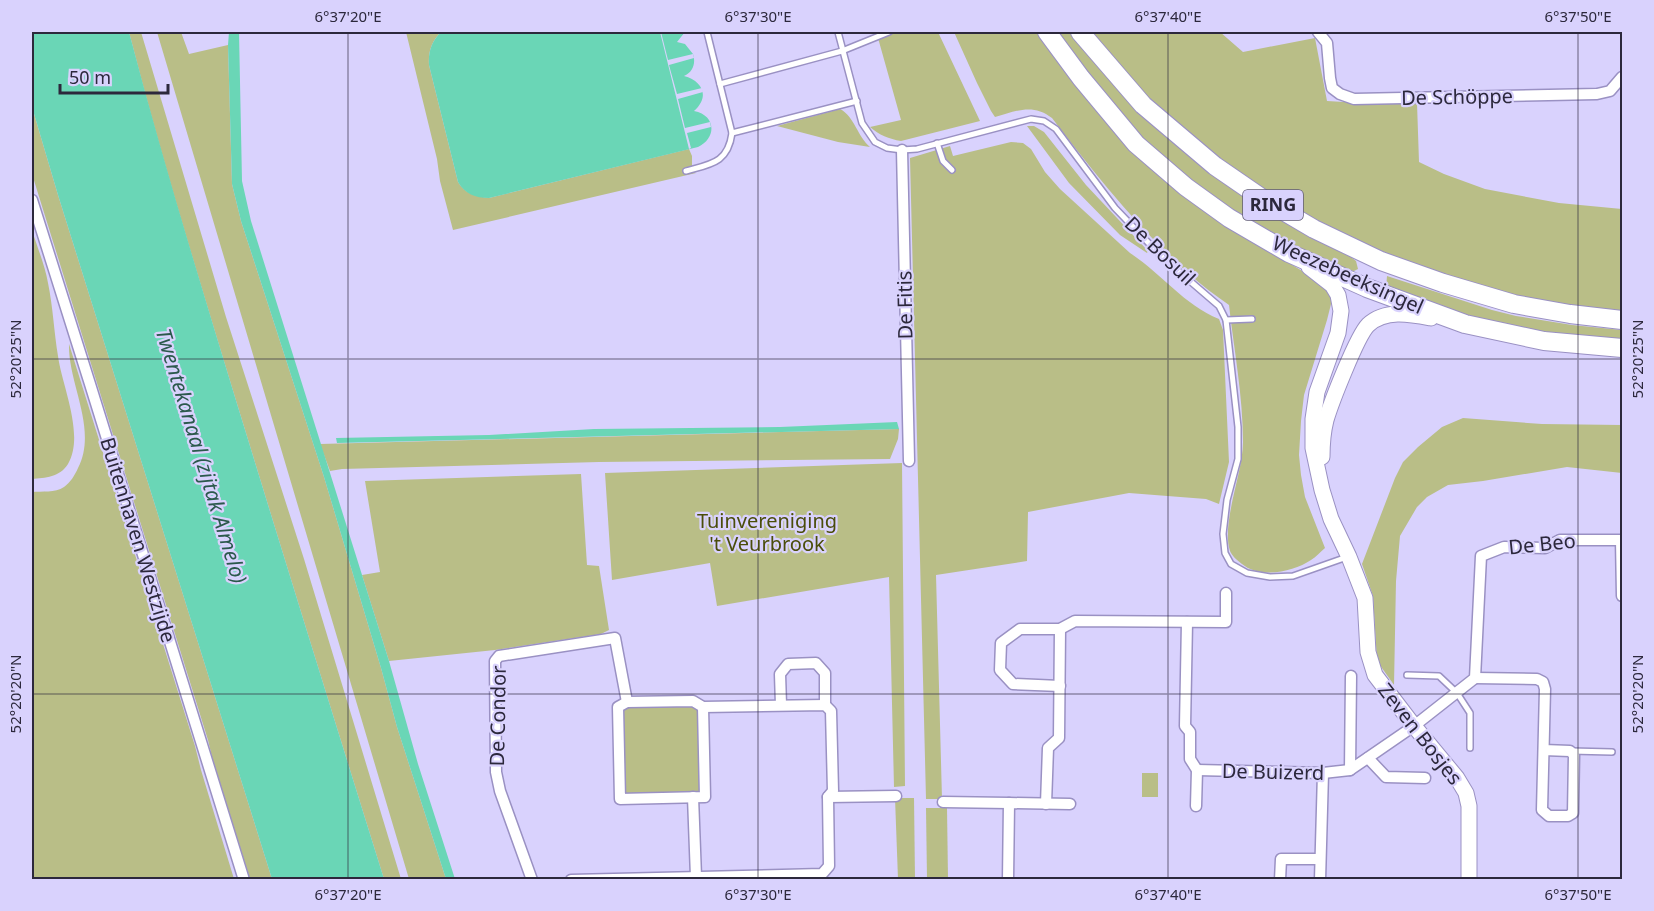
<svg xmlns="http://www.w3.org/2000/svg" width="1654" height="911" font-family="'Noto Sans',sans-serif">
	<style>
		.green { fill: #b9be87 }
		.water { fill: #6ad6b6 }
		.pier { fill: #d9d2fd }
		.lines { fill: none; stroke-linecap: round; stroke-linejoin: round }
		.lane-casing { stroke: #9a91c3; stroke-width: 8 }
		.street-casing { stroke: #9a91c3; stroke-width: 13 }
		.secondary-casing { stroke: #9a91c3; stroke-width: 17 }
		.primary-casing { stroke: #9a91c3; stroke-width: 20 }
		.lane { stroke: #fff; stroke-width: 5 }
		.street { stroke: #fff; stroke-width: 10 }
		.secondary { stroke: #fff; stroke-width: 15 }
		.primary { stroke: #fff; stroke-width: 18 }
		.ticks { fill: none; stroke: #2c283c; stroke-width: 1.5; stroke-opacity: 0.45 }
		.labels { text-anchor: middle; stroke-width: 4.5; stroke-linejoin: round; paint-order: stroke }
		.shield { fill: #d9d2fd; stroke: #605b76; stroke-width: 1.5 }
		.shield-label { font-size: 18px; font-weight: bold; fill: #2c283c }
		.street-label { font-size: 20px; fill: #2c283c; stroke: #d9d2fd }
		.park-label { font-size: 20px; fill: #4a4d0a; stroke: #d9d2fd }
		.water-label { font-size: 21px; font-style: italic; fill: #2b594c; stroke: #d9d2fd }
		.neatline { fill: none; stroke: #2c283c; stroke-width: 2 }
		.ticks-label { font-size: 15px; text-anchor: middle; fill: #2c283c }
	</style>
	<rect width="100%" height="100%" fill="#d9d2fd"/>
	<g class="green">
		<path d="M129 32H141L226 317 304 559 401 879H384C335 722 286 564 238 407 200 282 161 158 129 32Z"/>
		<path d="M157 32H181L189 54 228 45 232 184 241 221 324 477 381 668 397 727 446 879H409Z"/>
		<path d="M406 32H441C432 41 428 51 429 65L458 182C465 194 475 196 489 198L689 149 692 156V171L696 173 453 230 440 181 437 159Z"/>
		<path d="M896 32H938L980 121 901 141C889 139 879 135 870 127L901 120 878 38Z"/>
		<path d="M954 32H1038L1044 41 1225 224 1317 280 1331 295 1332 300 1327 320 1304 395 1301 421 1299 455 1301 475 1305 497 1325 548C1320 552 1316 557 1311 560 1293 572 1260 579 1242 564 1237 560 1232 556 1230 551 1221 523 1243 473 1243 442 1243 396 1234 350 1229 305 1215 295 1201 285 1189 274 1137 227 1094 173 1052 118 1033 103 1016 111 995 117L991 111 977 83Z"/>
		<path d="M1054 32H1069L1091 59 1119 89 1347 254 1356 261 1358 269 1354 271 1346 270 1298 249 1255 224 1194 184 1154 149 1115 112Z"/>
		<path d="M1087 32H1220L1243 52 1315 38 1327 101 1361 103H1417L1419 162 1444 174 1485 189 1559 203 1622 209V313L1530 301 1488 291 1381 252 1309 217 1223 163 1153 105Z"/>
		<path d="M32 107 58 195 272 879H250L212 757 208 740 32 174Z"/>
		<path d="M840 109C855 117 857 136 870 147L838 142 777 126Z"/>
		<path d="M1027 126H1034L1044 132 1086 185 1148 251 1147 253 1120 235 1069 183Z"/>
		<path d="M1011 142 1023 143 1031 149 1045 172 1060 189 1130 253C1161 273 1184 305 1219 319L1223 330 1229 462 1219 504 1206 499 1129 493 1028 512 1027 561 936 575 942 799H926L910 158 950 146 953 156Z"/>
		<path d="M32 230C37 247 45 265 48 283 53 307 54 332 58 356 62 386 85 435 68 464 60 477 45 478 32 479Z"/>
		<path d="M1387 276 1492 310 1516 316 1572 325 1622 330V341L1500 327 1386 289Z"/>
		<path d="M69 344 195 746 201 770 234 879H32V492C42 491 55 493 64 487 70 483 75 475 78 468 98 429 68 384 69 344Z"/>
		<path d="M1463 418 1542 424 1622 425V473L1567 467 1483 481 1448 485 1427 497 1417 507 1400 536 1396 581 1394 685 1377 661 1373 596 1362 564 1395 478 1403 462 1418 447 1442 427Z"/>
		<path d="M899 429 898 439 890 459 599 462 342 469 330 471 320 444Z"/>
		<path d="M902 463 905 786 894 787 889 577 717 606 710 563 612 580 605 473Z"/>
		<path d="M581 474 587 565 599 566 609 630 601 634 495 650 389 661 362 575 380 572 365 481Z"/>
		<path d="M694 706 699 710 701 792 624 795 622 708Z"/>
		<rect x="1142" y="773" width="16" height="24"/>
		<path d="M895 798H914L915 879H898Z"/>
		<path d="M926 808H947L948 879H927Z"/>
	</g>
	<g class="water">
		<path d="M32 32H129C162 158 200 282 238 407 286 564 335 722 384 879H272L58 195 32 107Z"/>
		<path d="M229 32H239L242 181 251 221 389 661 418 764 455 879H446L397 727 381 668 324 477 241 221 232 184 228 45Z"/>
		<path d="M441 32H685L677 42 685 44 693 54C696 63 693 72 684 76 703 81 710 97 694 111 716 115 717 138 698 147L489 198C475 198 465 194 458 182L429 65C428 51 432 41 441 32Z"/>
		<path d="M897 422 899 429 337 443 336 438 489 435 594 429 780 427Z"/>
	</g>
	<path class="pier" d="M660 32H661L668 60 693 54 694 58 669 65 677 94 702 88 703 92 678 99 685 128 710 122 711 127 687 133 691 148 689 149Z"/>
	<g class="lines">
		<defs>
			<g id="lane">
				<path d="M838 32 862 123 875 142 887 148 902 150 917 149 1031 119 1044 121 1056 129 1115 208 1162 257 1219 306 1226 320 1238 427V459L1227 500 1223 534 1225 553 1231 564 1247 573 1270 577 1293 576 1347 557"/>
				<path d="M720 84 842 51 889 32"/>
				<path d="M732 133 857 101"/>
				<path d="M937 143 943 161 952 170"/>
				<path d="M686 171C711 164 728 163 732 133L707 32"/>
				<path d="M1226 320 1252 319"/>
				<path d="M1407 675 1439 676 1457 693 1470 713V748"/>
				<path d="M1571 751 1612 752"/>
			</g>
			<g id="street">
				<path d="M1318 32 1327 43 1330 78 1332 88 1340 94 1354 99 1597 94 1610 91 1622 77"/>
				<path d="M902 150 909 461"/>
				<path d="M32 200 90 384 244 880"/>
				<path d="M1187 622 1185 726 1190 732V759L1197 770 1196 806"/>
				<path d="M1475 678 1537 679 1543 682 1545 689 1542 810 1549 816H1568L1573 813 1574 755 1570 751 1544 750"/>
				<path d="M1060 686 1013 684 1000 670 1001 643 1020 629H1060L1075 621 1226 622V593"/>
				<path d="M627 702 618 707 620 799 705 797 703 707"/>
				<path d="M781 705 780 674 788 664 816 663 825 673V705"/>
				<path d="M1368 758 1386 777 1425 778"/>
				<path d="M1197 770 1323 773 1350 770 1414 726 1475 678 1481 556 1504 547 1545 548 1560 540H1621L1622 596"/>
				<path d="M1350 770 1351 676"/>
				<path d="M693 797 696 877"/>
				<path d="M828 797 896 796"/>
				<path d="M943 802 1009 803"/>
				<path d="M1046 804 1048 748 1059 738 1060 629"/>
				<path d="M532 880 500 791 496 772 495 661 499 656 615 638 627 702 693 701 703 707 825 705 831 711 833 791 828 797 829 866 822 874 571 880"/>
				<path d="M1008 880 1009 803 1070 804"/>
				<path d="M1280 880 1281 859H1320"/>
				<path d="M1320 880 1323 773"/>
			</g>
			<g id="secondary">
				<path d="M1309 267 1332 285 1338 295 1341 311 1338 333 1317 392 1313 419V448L1322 490 1331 519 1349 557 1365 598 1368 652 1375 675 1414 726 1457 778 1466 793 1469 806V880"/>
				<path d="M1322 457C1322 445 1323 432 1326 420 1331 403 1357 336 1368 325 1385 309 1410 314 1431 318"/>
			</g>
			<g id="primary">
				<path d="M1047 32 1081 78 1136 144 1186 187 1229 218 1289 253 1367 288 1465 324 1544 341 1622 348"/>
				<path d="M1080 32 1143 105 1215 166 1263 199 1314 229 1381 261 1443 283 1514 304 1570 314 1622 320"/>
			</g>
		</defs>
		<use href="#lane" class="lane-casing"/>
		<use href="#street" class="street-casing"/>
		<use href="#secondary" class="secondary-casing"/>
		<use href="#primary" class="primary-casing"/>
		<use href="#lane" class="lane"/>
		<use href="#street" class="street"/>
		<use href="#secondary" class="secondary"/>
		<use href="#primary" class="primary"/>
	</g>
	<path class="ticks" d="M348 32V880M758 32V880M1168 32V880M1578 32V880M32 359H1622M32 694H1622"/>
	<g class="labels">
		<rect class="shield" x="1243" y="190" width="60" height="30" rx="4.5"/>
		<g class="shield-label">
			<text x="1273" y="211">RING</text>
		</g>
		<g class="street-label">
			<text transform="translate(1457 97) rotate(-1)" y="7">De Schöppe</text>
			<text transform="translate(1160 251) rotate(44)" y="7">De Bosuil</text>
			<text transform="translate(1348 275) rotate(24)" y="7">Weezebeeksingel</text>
			<text transform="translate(905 305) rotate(-91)" y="7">De Fitis</text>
			<text transform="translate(138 540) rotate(73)" y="7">Buitenhaven Westzijde</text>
			<text transform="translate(1542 544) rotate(-6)" y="7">De Beo</text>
			<text transform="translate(498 716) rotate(-89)" y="7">De Condor</text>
			<text transform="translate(1420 734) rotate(52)" y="7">Zeven Bosjes</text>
			<text transform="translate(1273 772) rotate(1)" y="7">De Buizerd</text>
		</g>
		<g class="park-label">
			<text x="767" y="528">Tuinvereniging<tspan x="767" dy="23">'t Veurbrook</tspan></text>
		</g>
		<g class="water-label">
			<text transform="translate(201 456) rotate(73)" y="7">Twentekanaal (zijtak Almelo)</text>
		</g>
	</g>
	<rect width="1654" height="911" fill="none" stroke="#d9d2fd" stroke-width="66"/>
	<path d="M60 84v9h108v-9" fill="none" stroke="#2c283c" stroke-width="3"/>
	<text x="69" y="84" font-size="18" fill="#2c283c" stroke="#d9d2fd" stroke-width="4.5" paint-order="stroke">50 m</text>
	<rect x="33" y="33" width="1588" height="845" class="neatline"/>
	<g class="ticks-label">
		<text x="348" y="22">6°37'20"E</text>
		<text x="758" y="22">6°37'30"E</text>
		<text x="1168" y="22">6°37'40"E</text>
		<text x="1578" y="22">6°37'50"E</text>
		<text transform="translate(16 359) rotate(-90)" y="5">52°20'25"N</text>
		<text transform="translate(1638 359) rotate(-90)" y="5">52°20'25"N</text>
		<text transform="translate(16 694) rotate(-90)" y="5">52°20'20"N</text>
		<text transform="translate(1638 694) rotate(-90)" y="5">52°20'20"N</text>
		<text x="348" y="900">6°37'20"E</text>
		<text x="758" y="900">6°37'30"E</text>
		<text x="1168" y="900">6°37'40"E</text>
		<text x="1578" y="900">6°37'50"E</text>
	</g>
</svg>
